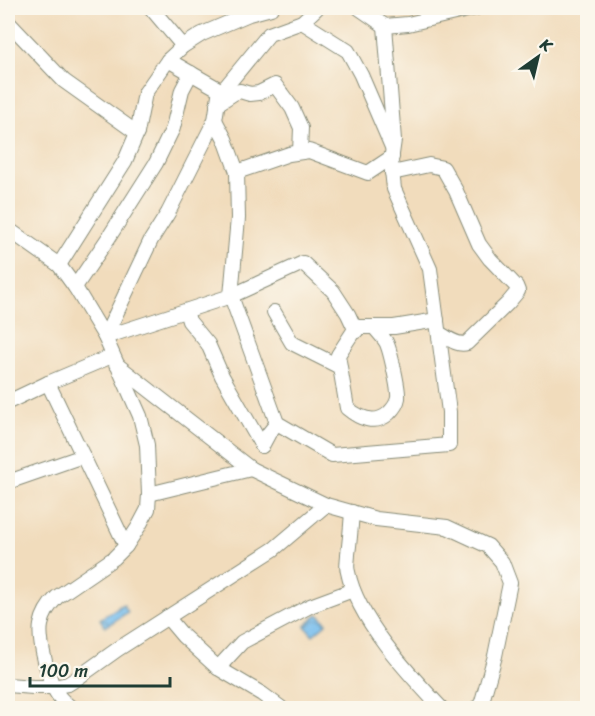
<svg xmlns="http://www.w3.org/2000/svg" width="595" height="716" font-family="Sriracha,sans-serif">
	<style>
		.water { fill: url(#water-waves); stroke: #4a7d91; stroke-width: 1.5 }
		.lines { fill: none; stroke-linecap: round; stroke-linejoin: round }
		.minor-casing { stroke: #888c78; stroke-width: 16 }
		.minor { stroke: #fff; stroke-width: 14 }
	</style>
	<defs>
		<pattern id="water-waves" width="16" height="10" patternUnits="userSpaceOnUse" patternTransform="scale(1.5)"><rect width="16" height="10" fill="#76bdee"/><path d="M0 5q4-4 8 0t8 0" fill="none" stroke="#609bc2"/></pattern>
	</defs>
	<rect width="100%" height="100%" fill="#fbf7ec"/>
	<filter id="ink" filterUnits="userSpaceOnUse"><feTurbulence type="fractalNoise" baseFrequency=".0167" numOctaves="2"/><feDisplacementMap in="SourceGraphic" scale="12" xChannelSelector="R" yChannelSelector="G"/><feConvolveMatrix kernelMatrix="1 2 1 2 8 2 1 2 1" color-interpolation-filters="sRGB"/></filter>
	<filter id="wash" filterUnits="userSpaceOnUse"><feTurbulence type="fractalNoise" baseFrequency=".008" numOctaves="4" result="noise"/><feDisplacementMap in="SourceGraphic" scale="24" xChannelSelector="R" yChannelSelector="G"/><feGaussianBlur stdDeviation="1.35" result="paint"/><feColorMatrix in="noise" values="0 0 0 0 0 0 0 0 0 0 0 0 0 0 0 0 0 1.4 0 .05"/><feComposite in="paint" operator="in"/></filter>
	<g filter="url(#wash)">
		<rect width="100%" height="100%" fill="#f1dcbc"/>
		<g class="water">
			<path d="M123 604 128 612 105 627 100 619Z"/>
			<path d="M318 614 327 623 313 635 305 626Z"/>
		</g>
	</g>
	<g filter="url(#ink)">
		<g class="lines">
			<defs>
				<g id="minor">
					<path d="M151 8 183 46"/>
					<path d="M317 8 302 22 269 34 219 95 215 120 168 213 151 240 105 337 231 296 303 263 333 291 348 314 356 331"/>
					<path d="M359 8 385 26 408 24 476 8"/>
					<path d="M8 22 64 81 137 133"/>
					<path d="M302 22 348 51 361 75 392 147"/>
					<path d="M168 60 222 91"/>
					<path d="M217 104 234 93 240 91 250 94 259 93 275 85 292 108 301 128 300 152"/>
					<path d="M215 120 225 139 237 172 238 218 231 296 277 423 332 455 449 445V412L430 269 394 189 391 161 394 140 385 26"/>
					<path d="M237 172 289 154 309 151 368 173 392 157"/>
					<path d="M392 173 429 165 443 168 456 191 479 244 490 259 516 286 518 291 508 303 467 343C457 346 448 338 439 333"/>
					<path d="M8 229 59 265 75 287 105 337 140 416 147 445 149 494 148 509 139 526 126 546 114 558 57 597C49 605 43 614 41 625 38 640 49 683 58 695 61 700 67 704 71 708"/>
					<path d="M59 265 125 161 137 133 145 93 168 60 183 46 202 34 249 14 271 8"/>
					<path d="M75 287 109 237 156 163 173 128 182 90 191 73"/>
					<path d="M186 311 189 321 208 344 222 376 262 446"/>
					<path d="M274 312 292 343 340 367"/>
					<path d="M374 327C378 332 383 337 386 342 390 349 399 389 398 398 397 404 393 409 389 413 375 426 359 418 347 408L338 355 353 332 356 331 357 327H394L437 320"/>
					<path d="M116 364 251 469 326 505 376 519 447 527 488 546 502 562 510 583 495 656 481 705 476 708"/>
					<path d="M48 383 126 546"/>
					<path d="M8 402 48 383 112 356"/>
					<path d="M262 446 269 433 277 423"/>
					<path d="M8 482 83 456"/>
					<path d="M149 494 251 469"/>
					<path d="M352 512C351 526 350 540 348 554 348 560 346 566 348 572 357 619 409 674 441 708"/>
					<path d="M167 617 183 636 218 668 262 694 281 708"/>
					<path d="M218 668 242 642 310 606 353 590"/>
					<path d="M8 685 33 687H53L68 684 76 679 118 649 274 549 326 505"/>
				</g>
			</defs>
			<use href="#minor" class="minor-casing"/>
			<use href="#minor" class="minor"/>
		</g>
	</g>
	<rect width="595" height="716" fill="none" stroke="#fbf7ec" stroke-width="30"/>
	<g transform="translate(538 57) rotate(34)" stroke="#fbf7ec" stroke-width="4.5" paint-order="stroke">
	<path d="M0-4.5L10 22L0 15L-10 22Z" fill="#1f3d34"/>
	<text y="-9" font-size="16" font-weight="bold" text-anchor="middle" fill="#1f3d34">K</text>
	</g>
	<path d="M30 677v9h140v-9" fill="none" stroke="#1f3d34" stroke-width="3"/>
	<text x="39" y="677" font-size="18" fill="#1f3d34" stroke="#fbf7ec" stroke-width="4.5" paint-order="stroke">100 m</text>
</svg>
